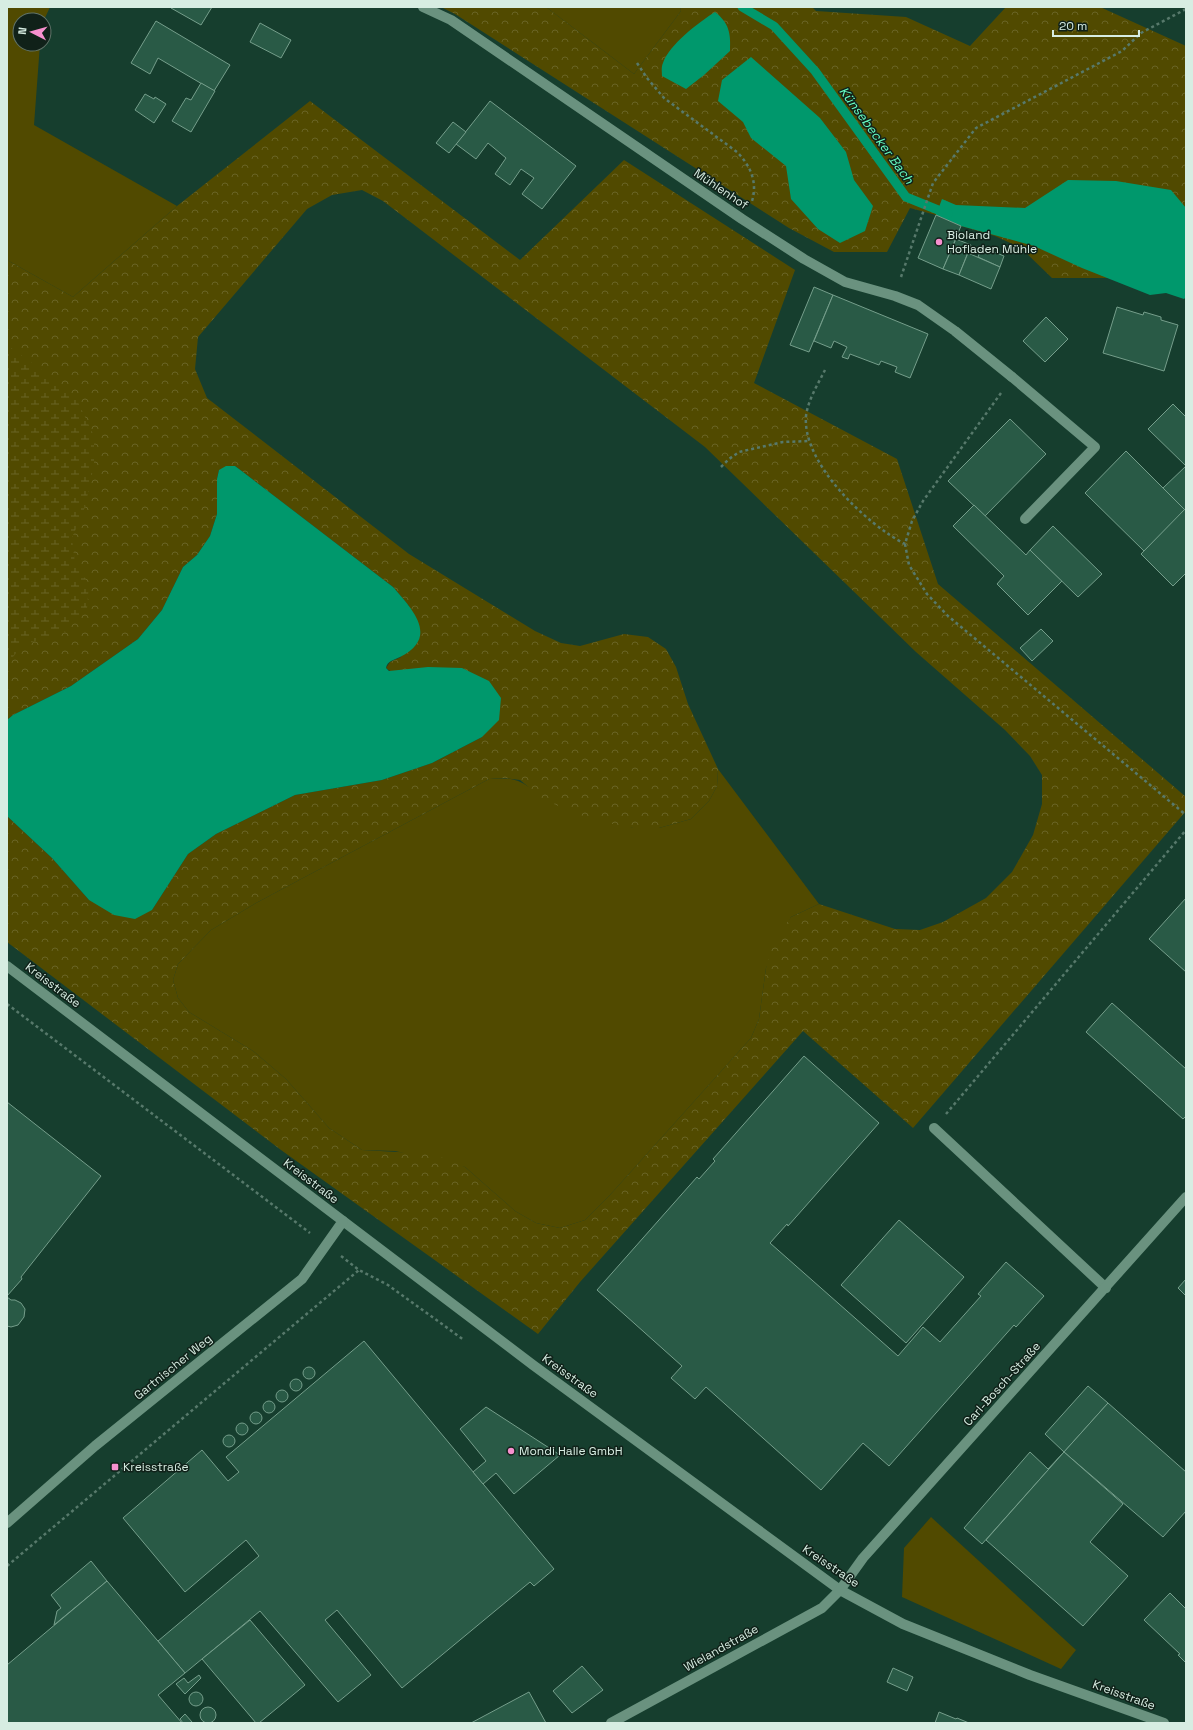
<svg xmlns="http://www.w3.org/2000/svg" width="1193" height="1730" font-family="'Space Grotesk',sans-serif">
	<style>
		.grass { fill: #514a00 }
		.forest { fill: url(#forest-crowns); fill-rule: evenodd }
		.wetland { fill: url(#wetland-marsh) }
		.water { fill: #00986c }
		.lines { fill: none; stroke-linecap: round; stroke-linejoin: round }
		.stream { stroke: #00986c; stroke-width: 9 }
		.building { fill: #295a46; stroke: #759e8b }
		.path { stroke: #57796b; stroke-width: 2.5; stroke-dasharray: 3 3; stroke-linecap: butt }
		.lane { stroke: #6a927f; stroke-width: 10 }
		.street { stroke: #6a927f; stroke-width: 10 }
		.secondary { stroke: #6a927f; stroke-width: 10 }
		.poi-dot { fill: #f790ce; stroke: #102119; stroke-width: 1.5 }
		.labels { text-anchor: middle; stroke-width: 3; stroke-linejoin: round; paint-order: stroke }
		.street-label { font-size: 12px; fill: #d7ede2; stroke: #102119 }
		.poi-label { font-size: 12px; fill: #d7ede2; stroke: #102119; text-anchor: start }
		.water-label { font-size: 13px; font-style: italic; fill: #66fbc0; stroke: #102119 }
	</style>
	<defs>
		<pattern id="forest-crowns" width="20" height="18" patternUnits="userSpaceOnUse"><rect width="20" height="18" fill="#514a00"/><path d="M2 6a3 3 0 1 1 6 0M12 15a3 3 0 1 1 6 0" fill="none" stroke="#696425"/></pattern>
		<pattern id="wetland-marsh" width="20" height="14" patternUnits="userSpaceOnUse"><rect width="20" height="14" fill="#514a00"/><path d="M1 5h8M5 5V1M11 12h8M15 12V8" fill="none" stroke="#696425"/></pattern>
	</defs>
	<rect width="100%" height="100%" fill="#163e2e"/>
	<g class="grass">
		<path d="M7 7H50L44 20H20V44H40L34 125 177 206 73 297 7 260Z"/>
		<path d="M546 7H680L681 11 634 74Z"/>
		<path d="M718 769 819 904 791 917 766 968 759 1019 751 1038 610 1195 585 1220 560 1228 536 1223 515 1211 465 1167 395 1151 362 1150 329 1128 286 1079 253 1051 189 1012 178 998 173 980 178 964 211 930 256 903 489 779C506 778 515 777 529 787L633 828H659L691 819 709 801 717 786Z"/>
		<path d="M931 1517 1076 1650 1061 1669 902 1597 904 1548Z"/>
	</g>
	<g class="forest">
		<path d="M441 7H546L634 74 681 11 680 7H812L816 11 906 17 970 46 1006 7H1100L1186 46V278H1052L1021 248 995 236 961 226 936 215 910 208 887 252H834L789 228 455 14Z"/>
		<path d="M310 101 520 260 624 160 795 270 754 383 897 459 938 584 1186 797V811L913 1128 803 1031 580 1282 538 1334 281 1150 7 942V816L52 858 89 900 152 910 188 854 216 834 295 795 382 780 432 763 482 737 386 668 390 662 401 657 409 606 393 587 235 466 219 470 217 479V514L210 536 197 555 183 567 162 610 138 639 71 686 13 715 7 720V260L73 297 177 206ZM362 190 383 201 705 447 916 652 1005 730 1030 756 1042 775V804L1033 835 1012 872 986 898 943 922 920 930 895 929 819 904 791 917 773 943 766 968 759 1019 751 1038 610 1195 585 1220 560 1228 536 1223 515 1211 465 1167 433 1154 362 1150 329 1128 286 1079 253 1051 189 1012 178 998 173 980 178 964 211 930 256 903 489 779 505 778 520 780 543 799 569 811 597 821 633 828H659L691 819 709 801 717 786 718 769 688 704 676 667 666 649 648 637 624 634 580 646 561 643 535 631 409 554 207 398 195 369 198 337 307 209 332 195Z"/>
	</g>
	<path class="wetland" d="M7 345 50 376 77 400 94 436V465L85 507 72 538 75 564 89 584 87 609 66 631 23 645 7 664Z"/>
	<g class="water">
		<path d="M715 12C729 23 731 33 730 51L704 75 686 89 662 76C662 72 661 67 663 63 669 45 699 22 715 12Z"/>
		<path d="M751 57 820 118 846 152 854 180 873 206 865 231 840 243 818 229 791 199 786 166 751 138 743 122 718 101 722 80Z"/>
		<path d="M1068 180 1116 181 1171 190 1186 208V297L1184 299 1166 293 1150 295 1082 268 1034 246 961 226 936 215 942 199 956 205 1025 208Z"/>
		<path d="M226 466H235L243 472 393 587C412 609 440 637 400 657 394 660 387 661 386 668L389 671 428 667 462 668 489 681 501 698 499 720 482 737 432 763 382 780 295 795 216 834 188 854 152 910 135 919 114 915 89 900 52 858 7 816V720L13 715 71 686 138 639 162 610 183 567 197 555 210 536 217 514V479L219 470Z"/>
	</g>
	<g class="lines">
		<path class="stream" d="M742 7 774 26 815 71 906 197 948 214"/>
	</g>
	<g class="building">
		<path d="M172 7H212L201 25 171 8Z"/>
		<path d="M156 21 230 65 214 91 158 58 150 74 131 63Z"/>
		<path d="M260 23 291 40 281 58 250 42Z"/>
		<path d="M201 83 215 91 191 132 172 121 186 98 191 100Z"/>
		<path d="M145 94 154 99 155 97 166 104 154 123 135 110Z"/>
		<path d="M490 101 576 166 542 209 522 194 534 178 521 169 510 185 495 174 506 158 488 143 476 159 456 144Z"/>
		<path d="M453 122 466 132 449 153 436 143Z"/>
		<path d="M936 215 961 226 943 269 918 258Z"/>
		<path d="M956 239 971 245 959 275 943 269Z"/>
		<path d="M982 247 1004 256 1000 267 978 257Z"/>
		<path d="M968 253 1000 267 991 289 959 275Z"/>
		<path d="M814 287 833 295 809 352 790 345Z"/>
		<path d="M833 295 928 334 910 378 895 372 897 367 881 361 879 365 850 354 848 359 842 357 847 347 834 341 831 348 814 341Z"/>
		<path d="M1117 307 1143 315 1144 312 1161 317V320L1178 325 1164 371 1103 353Z"/>
		<path d="M1046 317 1068 339 1045 362 1023 341Z"/>
		<path d="M1173 404 1186 417V508L1185 510 1163 488 1186 466 1148 429Z"/>
		<path d="M1010 419 1046 454 985 516 948 481Z"/>
		<path d="M1126 451 1185 510 1144 551 1085 493Z"/>
		<path d="M974 505 1026 555 1030 550 1062 581 1028 615 997 584 1004 576 953 526Z"/>
		<path d="M1186 508V573L1173 586 1141 554Z"/>
		<path d="M1053 526 1102 574 1078 597 1030 550Z"/>
		<path d="M1041 629 1053 641 1032 661 1020 648Z"/>
		<path d="M1186 898V972L1149 939Z"/>
		<path d="M1112 1003 1186 1069V1116L1183 1119 1086 1032Z"/>
		<path d="M804 1056 879 1123 788 1226 787 1224 770 1243 898 1356 923 1327 940 1342 981 1296 978 1294 1006 1262 1044 1296 1016 1327 1014 1325 889 1466 863 1443 821 1490 706 1387 695 1399 671 1378 682 1366 597 1290 697 1177 699 1179 715 1161 713 1159Z"/>
		<path d="M7 1102 101 1176 21 1277 22 1279 7 1296Z"/>
		<path d="M899 1220 964 1277 906 1343 841 1285Z"/>
		<path d="M1186 1279V1296L1178 1288Z"/>
		<path d="M7 1297 11 1300H15L21 1303 25 1309 24 1317 18 1325 11 1327 7 1326Z"/>
		<path d="M364 1341 554 1569 534 1586 530 1582 402 1688 337 1610 325 1620 371 1675 338 1702 260 1611 185 1673 158 1641 259 1556 246 1540 185 1592 123 1518 202 1450 228 1481 239 1472 226 1457Z"/>
		<circle cx="309" cy="1373" r="6"/>
		<circle cx="296" cy="1385" r="6"/>
		<path d="M1088 1386 1108 1403 1064 1452 1045 1434Z"/>
		<circle cx="282" cy="1396" r="6"/>
		<circle cx="269" cy="1407" r="6"/>
		<path d="M1108 1403 1186 1472V1511L1163 1537 1064 1452Z"/>
		<path d="M486 1407 560 1455 514 1494 496 1473 483 1484 473 1472 486 1461 460 1429Z"/>
		<circle cx="256" cy="1418" r="6"/>
		<circle cx="242" cy="1429" r="6"/>
		<circle cx="229" cy="1441" r="6"/>
		<path d="M1030 1452 1048 1469 1064 1452 982 1544 964 1528Z"/>
		<path d="M1064 1452 1123 1504 1090 1542 1128 1576 1083 1626 986 1540Z"/>
		<path d="M91 1561 107 1581 54 1625 57 1611 61 1608 51 1595Z"/>
		<path d="M107 1581 185 1673 158 1695 182 1723H7V1665Z"/>
		<path d="M1170 1593 1186 1609V1663L1178 1655 1180 1654 1144 1620Z"/>
		<path d="M250 1620 305 1685 259 1723H256L202 1659Z"/>
		<path d="M582 1666 603 1690 572 1713 553 1691Z"/>
		<path d="M893 1668 913 1677 907 1691 887 1682Z"/>
		<path d="M199 1675 201 1678 185 1694 176 1684 184 1678 188 1683Z"/>
		<circle cx="196" cy="1699" r="7"/>
		<path d="M529 1692 546 1723H471Z"/>
		<circle cx="208" cy="1715" r="8"/>
		<path d="M939 1712 956 1719 957 1718 969 1723H935Z"/>
		<path d="M185 1714 192 1722 191 1723H183L180 1719Z"/>
	</g>
	<g class="lines">
		<g class="path">
			<path d="M637 63 647 78 664 98 737 152C750 165 758 182 752 201"/>
			<path d="M901 277 933 183 976 128 1122 51 1141 33 1186 9"/>
			<path d="M825 370C818 384 808 400 806 416 802 463 866 524 905 544"/>
			<path d="M1001 393 923 501 912 521 905 544 909 565 927 594 948 616 1186 815"/>
			<path d="M721 467 729 459 739 452 783 442 809 441"/>
			<path d="M7 1004 310 1233"/>
			<path d="M946 1114 1186 830"/>
			<path d="M341 1256 359 1270 388 1285 464 1340"/>
			<path d="M7 1566 359 1270"/>
		</g>
		<g class="lane">
			<path d="M1012 377 1095 447 1025 519"/>
			<path d="M934 1128 1106 1288"/>
		</g>
		<g class="street">
			<path d="M423 7 451 20 742 219 804 259 845 282 895 296 918 305 955 331 1012 377"/>
			<path d="M343 1221 533 1365 840 1590 903 1624 1030 1675 1164 1723"/>
			<path d="M611 1723 822 1608 840 1590 863 1558 1186 1197"/>
		</g>
		<path class="secondary" d="M7 966 343 1221 302 1279 95 1446 7 1523"/>
	</g>
	<g class="poi-dot">
		<circle cx="939" cy="242" r="4"/>
		<circle cx="511" cy="1451" r="4"/>
		<rect x="111" y="1463" width="8" height="8" rx="2"/>
	</g>
	<g class="labels">
		<g class="street-label">
			<text transform="translate(721 189) rotate(34)" y="4">Mühlenhof</text>
			<text transform="translate(53 985) rotate(37)" y="4">Kreisstraße</text>
			<text transform="translate(311 1181) rotate(37)" y="4">Kreisstraße</text>
			<text transform="translate(173 1367) rotate(-39)" y="4">Gartnischer Weg</text>
			<text transform="translate(570 1376) rotate(36)" y="4">Kreisstraße</text>
			<text transform="translate(1002 1384) rotate(-48)" y="4">Carl-Bosch-Straße</text>
			<text transform="translate(831 1566) rotate(34)" y="4">Kreisstraße</text>
			<text transform="translate(721 1648) rotate(-29)" y="4">Wielandstraße</text>
			<text transform="translate(1124 1695) rotate(20)" y="4">Kreisstraße</text>
		</g>
		<g class="poi-label">
			<text x="947" y="239">Bioland<tspan x="947" dy="14">Hofladen Mühle</tspan></text>
			<text x="519" y="1455">Mondi Halle GmbH</text>
			<text x="123" y="1471">Kreisstraße</text>
		</g>
		<g class="water-label">
			<text transform="translate(877 135) rotate(54)" y="5">Künsebecker Bach</text>
		</g>
	</g>
	<rect width="1193" height="1730" fill="none" stroke="#d7ede2" stroke-width="16"/>
	<g transform="translate(32 32) rotate(276)"><circle r="19" fill="#102119" stroke="#607369"/>
	<path d="M0-3L7 15L0 10L-7 15Z" fill="#f790ce"/>
	<text y="-6" font-size="11" font-weight="bold" text-anchor="middle" fill="#d7ede2">N</text>
	</g>
	<path d="M1053 30v6h86v-6" fill="none" stroke="#d7ede2" stroke-width="2"/>
	<text x="1059" y="30" font-size="12" fill="#d7ede2" stroke="#102119" stroke-width="3" paint-order="stroke">20 m</text>
</svg>
